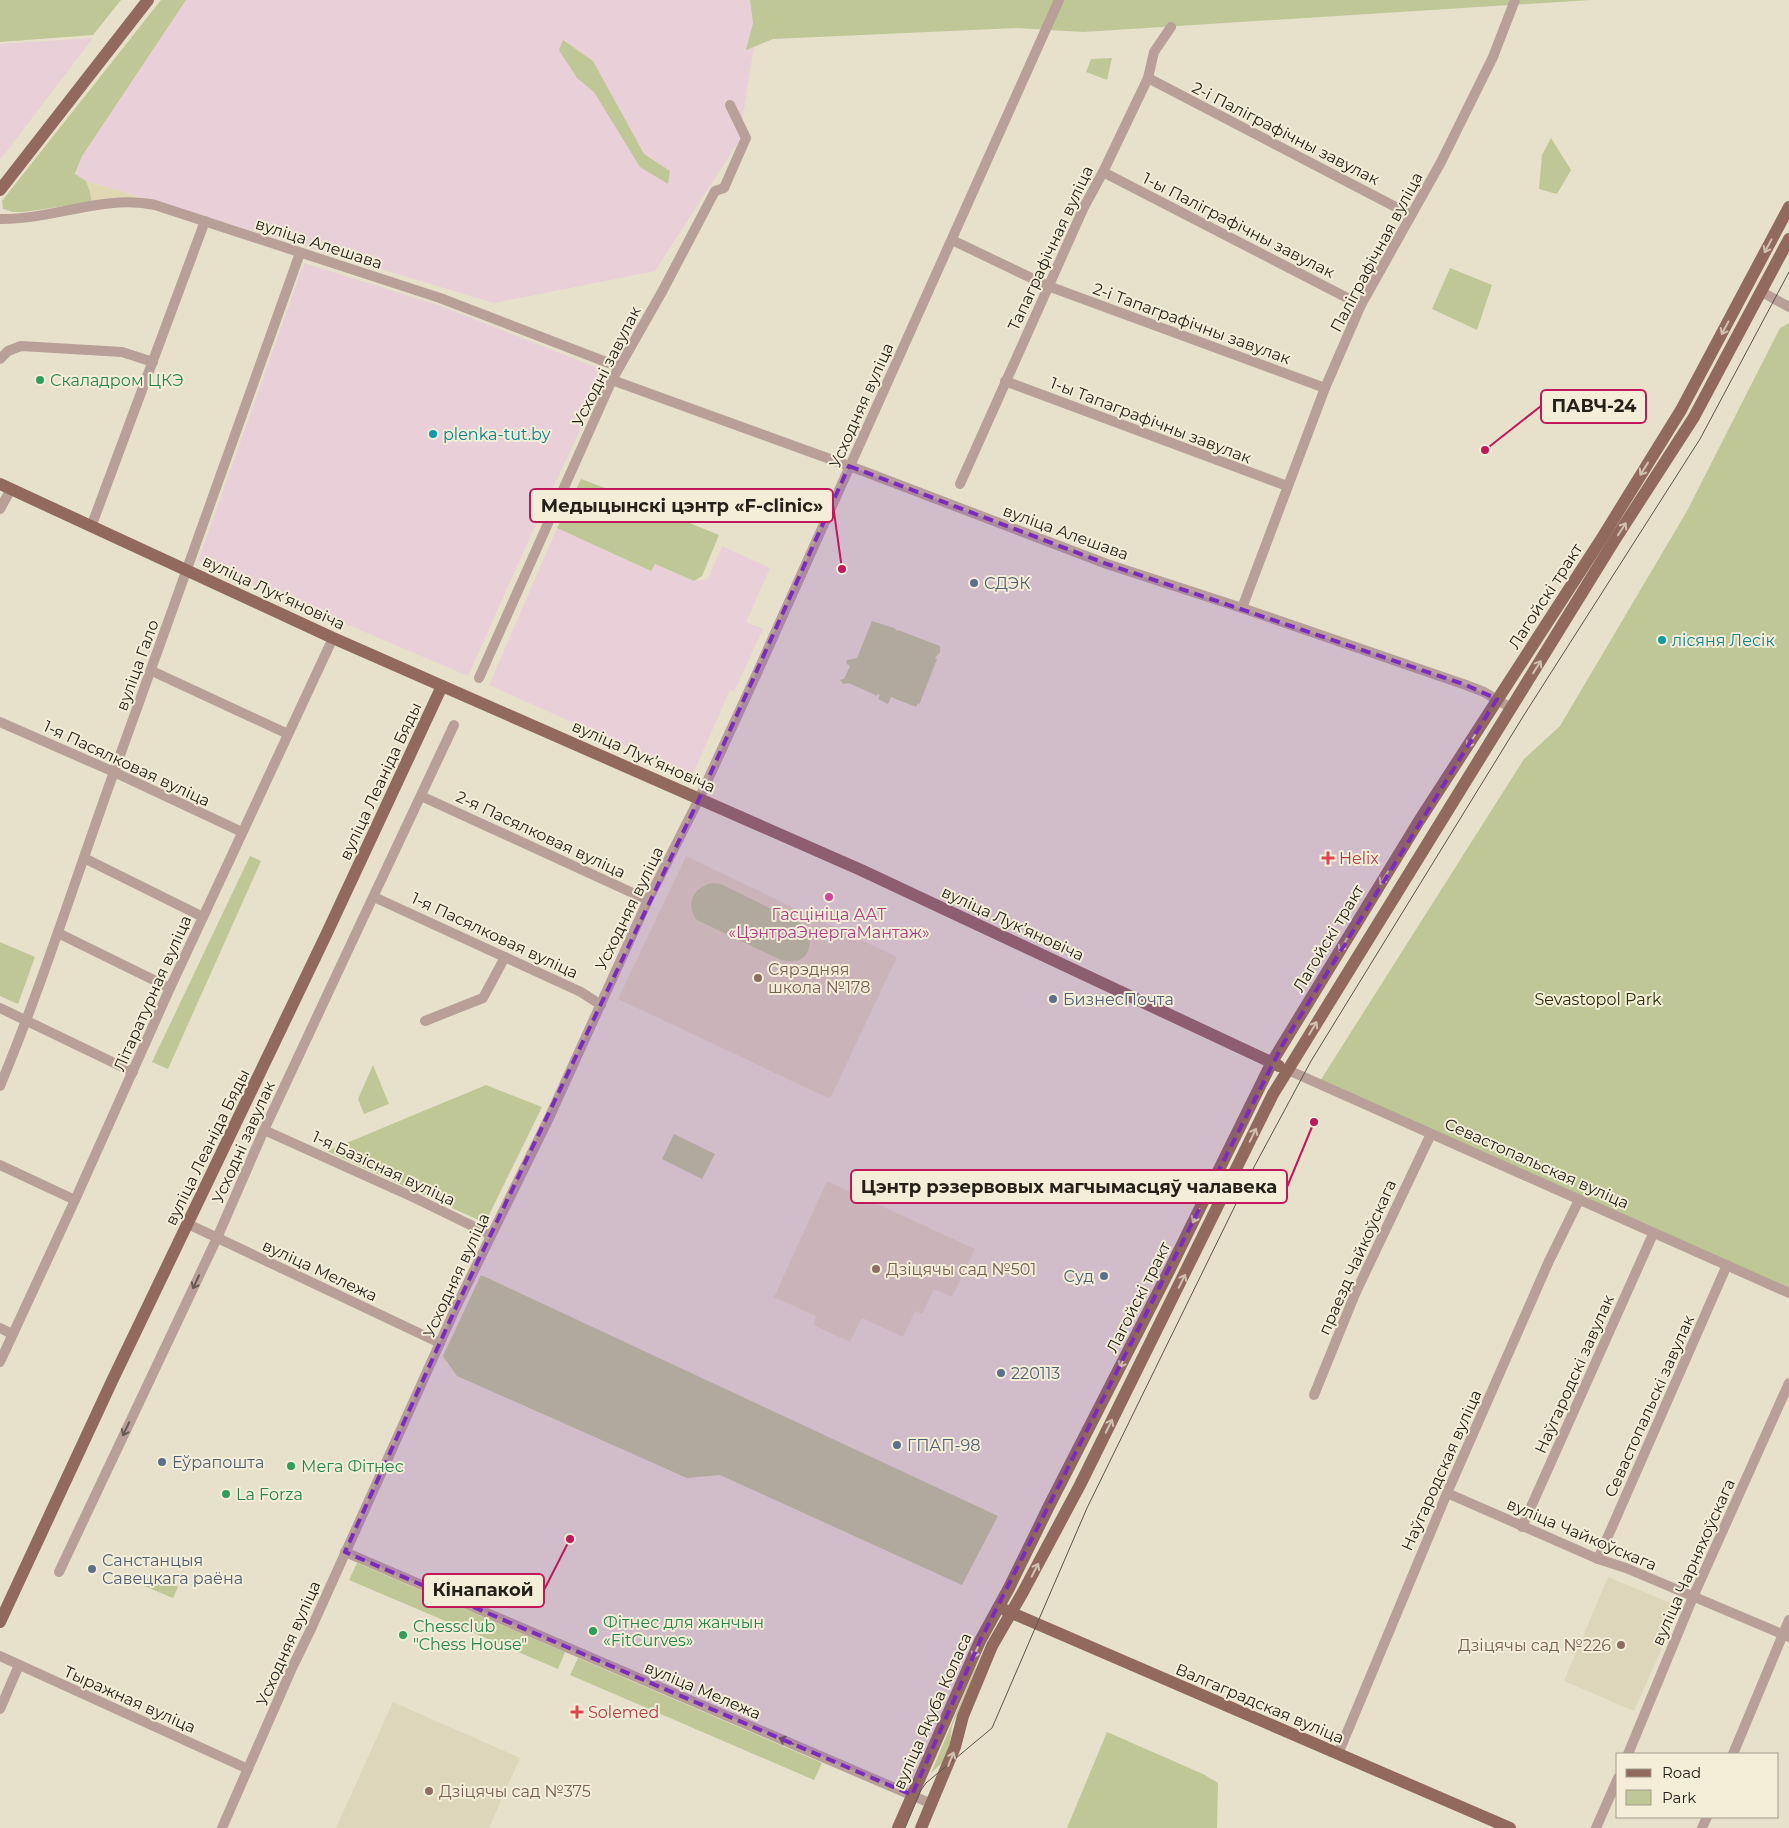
<svg xmlns="http://www.w3.org/2000/svg" width="1789" height="1828" font-family="Montserrat,sans-serif">
	<style>
		.industrial { fill: #e9cfd7 }
		.built { fill: #ded6ba }
		.green { fill: #bfc797 }
		.sand { fill: #e1d7b3 }
		.lines { fill: none; stroke-linecap: round; stroke-linejoin: round }
		.minor { stroke: #b8a099; stroke-width: 10 }
		.major { stroke: #926a5d; stroke-width: 12 }
		.tram { stroke: #58544a; stroke-width: 1 }
		.oneway { stroke: #d2c0ae }
		.oneway2 { stroke: #675a53 }
		.marked { fill: #7b2cbf; fill-opacity: 0.2; stroke: #7b2cbf; stroke-width: 4; stroke-dasharray: 10 6; stroke-linejoin: round }
		.leisure-dot { fill: #2e9e5b; stroke: #f4eed9; stroke-width: 2 }
		.culture-dot { fill: #0f9aa8; stroke: #f4eed9; stroke-width: 2 }
		.service-dot { fill: #5c6f8a; stroke: #f4eed9; stroke-width: 2 }
		.health-dot { fill: #e0444e; stroke: #f4eed9; stroke-width: 2 }
		.hotel-dot { fill: #d1479c; stroke: #f4eed9; stroke-width: 2 }
		.education-dot { fill: #8d6e63; stroke: #f4eed9; stroke-width: 2 }
		.labels { text-anchor: middle; stroke-width: 4; stroke-linejoin: round; paint-order: stroke }
		.street-label { font-size: 16px; fill: #24211a; stroke: #f4eed9 }
		.leisure-label { font-size: 16px; fill: #27864d; stroke: #f4eed9; text-anchor: start }
		.culture-label { font-size: 16px; fill: #0d838f; stroke: #f4eed9; text-anchor: start }
		.service-label { font-size: 16px; fill: #4e5e75; stroke: #f4eed9; text-anchor: start }
		.health-label { font-size: 16px; fill: #be3a42; stroke: #f4eed9; text-anchor: start }
		.hotel-label { font-size: 16px; fill: #b23c85; stroke: #f4eed9 }
		.education-label { font-size: 16px; fill: #785e54; stroke: #f4eed9; text-anchor: start }
		.park-label { font-size: 16px; fill: #2a2e07; stroke: #f4eed9 }
		.leader { fill: none; stroke: #c2185b; stroke-width: 2 }
		.callout-dot { fill: #c2185b; stroke: #f4eed9; stroke-width: 2 }
		.callout { fill: #f4eed9; stroke: #c2185b; stroke-width: 2 }
		.callout-label { font-size: 18px; text-anchor: middle; font-weight: bold; fill: #24211a }
	</style>
	<rect width="100%" height="100%" fill="#e7e1cc"/>
	<g class="industrial">
		<path d="M186 0H750L755 40 739 141 655 271 494 303 86 181 76 175 82 155Z"/>
		<path d="M93 38 0 160V44Z"/>
		<path d="M304 263 441 306 608 372 539 517 468 676 198 561Z"/>
		<path d="M557 528 651 571 654 564 694 581 708 579 722 546 770 568 746 622 763 629 734 692 730 690 692 776 489 685Z"/>
	</g>
	<g class="built">
		<path d="M686 856 897 957 830 1099 618 999Z"/>
		<path d="M827 1181 975 1249 952 1297 934 1289 922 1314 915 1311 903 1337 862 1318 850 1342 813 1325 816 1316 774 1297Z"/>
		<path d="M1608 1577 1680 1607 1634 1711 1564 1681Z"/>
		<path d="M393 1702 520 1758 489 1828H336Z"/>
	</g>
	<g class="green">
		<path d="M0 0H121L93 35 0 42Z"/>
		<path d="M161 0H186L82 156 75 174 86 181 90 191 92 202 24 212H13L3 209 2 201 5 197Z"/>
		<path d="M750 0H1591L1083 32 1017 28 773 39 746 50 753 23Z"/>
		<path d="M563 40 593 61 644 154 670 171 668 184 640 167 594 92 577 78 559 50Z"/>
		<path d="M1112 58 1107 80 1086 72 1091 59Z"/>
		<path d="M1551 138 1571 170 1557 194 1539 189 1542 155Z"/>
		<path d="M1450 268 1492 285 1477 330 1432 309Z"/>
		<path d="M1789 323V1293L1320 1081 1524 759 1560 726 1687 511 1780 328Z"/>
		<path d="M581 479 638 500V502L719 535 702 576 694 581 655 564 651 571 557 528Z"/>
		<path d="M872 621 894 628 897 631 898 630 940 646V652L935 658 937 659 919 705 918 703 916 707 891 697 888 704 878 699 880 695 877 694V696L849 683 843 684 840 680 844 679 850 666 846 663 847 660 857 658Z"/>
		<path d="M250 856 261 861 168 1069 152 1062Z"/>
		<path d="M712 883 721 884 802 924C811 933 814 951 801 959 795 963 787 961 781 960L697 920C684 904 694 887 712 883Z"/>
		<path d="M0 942 35 957 18 1004 0 996Z"/>
		<path d="M373 1065 389 1104 364 1114 358 1099Z"/>
		<path d="M486 1085 542 1107 485 1223 327 1151Z"/>
		<path d="M674 1134 715 1154 702 1179 662 1159Z"/>
		<path d="M481 1275 998 1516 962 1585 720 1475 687 1478 457 1376 443 1356Z"/>
		<path d="M357 1563 565 1652 558 1669 349 1580Z"/>
		<path d="M150 1574 178 1587 173 1598 144 1586Z"/>
		<path d="M578 1658 822 1763 814 1780 570 1675Z"/>
		<path d="M975 1668 976 1669 952 1726 950 1743 943 1762 931 1773Z"/>
		<path d="M1107 1732 1203 1774 1218 1783 1217 1828H1067Z"/>
	</g>
	<path class="sand" d="M86 181 139 197 92 202 90 191Z"/>
	<g class="lines">
		<g class="minor">
			<path d="M1148 78 1411 215"/>
			<path d="M1103 172 1361 305"/>
			<path d="M0 219C52 220 104 194 155 205L440 298 619 367"/>
			<path d="M952 240 1048 286 1325 388"/>
			<path d="M1762 292 1789 307"/>
			<path d="M0 359 8 351 21 346 122 352 153 362"/>
			<path d="M612 380 863 471 1107 564 1242 608 1466 685 1484 692 1511 708"/>
			<path d="M1005 381 1287 486"/>
			<path d="M960 484 1084 207 1103 172 1148 78 1154 52 1171 27"/>
			<path d="M0 509 11 489"/>
			<path d="M91 527 205 221"/>
			<path d="M1242 608 1325 388 1361 305 1441 162 1493 57 1515 0"/>
			<path d="M152 671 288 734"/>
			<path d="M479 678 612 380 663 290 715 191 724 188 746 138 730 105"/>
			<path d="M0 722 114 772 242 832"/>
			<path d="M421 796 648 900"/>
			<path d="M84 858 203 917"/>
			<path d="M374 897 581 992 601 1005"/>
			<path d="M58 933 170 988"/>
			<path d="M0 1008 133 1072"/>
			<path d="M425 1021 483 998 505 957"/>
			<path d="M1288 1070 1789 1293"/>
			<path d="M0 1086C43 983 76 877 114 772 176 599 239 426 300 253"/>
			<path d="M264 1130 415 1198 491 1235"/>
			<path d="M0 1165 75 1200"/>
			<path d="M188 1224 440 1343"/>
			<path d="M0 1328 12 1334"/>
			<path d="M0 1362 75 1200 170 988 333 638"/>
			<path d="M1314 1395 1355 1294 1431 1134"/>
			<path d="M1447 1493 1598 1559 1626 1568 1789 1637"/>
			<path d="M1522 1527 1653 1234"/>
			<path d="M345 1552 932 1804"/>
			<path d="M1598 1559 1727 1265"/>
			<path d="M59 1572 217 1238 264 1130 350 946 454 725"/>
			<path d="M0 1656 248 1769"/>
			<path d="M0 1709 19 1665"/>
			<path d="M1338 1754 1447 1493 1549 1261 1579 1200"/>
			<path d="M1628 1754 1693 1597 1789 1383"/>
			<path d="M1733 1754 1789 1620"/>
			<path d="M222 1828 292 1668 311 1629 457 1305 549 1118 648 900 699 799 758 671 1059 0"/>
			<path d="M1596 1828 1618 1778"/>
			<path d="M1702 1828 1707 1817"/>
		</g>
		<g class="major">
			<path d="M0 190 148 0"/>
			<path d="M0 484 333 638 861 870 1279 1066"/>
			<path d="M1005 1610 1510 1828"/>
			<path d="M0 1622 112 1381 326 935 442 686"/>
			<path d="M898 1828 980 1641 1009 1588 1049 1506 1169 1271 1272 1062 1419 821 1602 538 1681 410 1789 207"/>
			<path d="M921 1828 955 1747 963 1716 992 1646 1023 1592 1080 1485 1273 1094 1614 541 1694 417 1789 239"/>
		</g>
		<path class="tram" d="M905 1828 921 1790 926 1783 992 1728 1087 1508 1254 1167 1311 1061 1524 715 1700 439 1789 272"/>
	</g>
	<defs><path id="oneway-shaft" d="M-6 0H5M1.5-3L5.5 0L1.5 3" fill="none" stroke-width="1.6" stroke-linecap="round" stroke-linejoin="round" transform="scale(1.25)"/></defs>
	<g class="oneway">
		<use href="#oneway-shaft" transform="translate(1768 246) rotate(118)"/>
		<use href="#oneway-shaft" transform="translate(1725 328) rotate(118)"/>
		<use href="#oneway-shaft" transform="translate(1644 469) rotate(122)"/>
		<use href="#oneway-shaft" transform="translate(1622 529) rotate(-57)"/>
		<use href="#oneway-shaft" transform="translate(1537 667) rotate(-58)"/>
		<use href="#oneway-shaft" transform="translate(1471 741) rotate(123)"/>
		<use href="#oneway-shaft" transform="translate(1384 878) rotate(122)"/>
		<use href="#oneway-shaft" transform="translate(1343 945) rotate(121)"/>
		<use href="#oneway-shaft" transform="translate(1313 1028) rotate(-59)"/>
		<use href="#oneway-shaft" transform="translate(1253 1135) rotate(-64)"/>
		<use href="#oneway-shaft" transform="translate(1196 1216) rotate(116)"/>
		<use href="#oneway-shaft" transform="translate(1182 1281) rotate(-64)"/>
		<use href="#oneway-shaft" transform="translate(1123 1361) rotate(117)"/>
		<use href="#oneway-shaft" transform="translate(1109 1426) rotate(-64)"/>
		<use href="#oneway-shaft" transform="translate(1035 1570) rotate(-63)"/>
		<use href="#oneway-shaft" transform="translate(976 1651) rotate(114)"/>
		<use href="#oneway-shaft" transform="translate(951 1759) rotate(-68)"/>
	</g>
	<g class="oneway2">
		<use href="#oneway-shaft" transform="translate(196 1282) rotate(115)"/>
		<use href="#oneway-shaft" transform="translate(126 1429) rotate(115)"/>
		<use href="#oneway-shaft" transform="translate(786 1741) rotate(-157)"/>
	</g>
	<path class="marked" d="M849 466 1107 564 1466 685 1497 699 1283 1044 980 1641 912 1795 345 1552 457 1305 699 799Z"/>
	<g class="leisure-dot">
		<circle cx="40" cy="380" r="5"/>
		<circle cx="291" cy="1466" r="5"/>
		<circle cx="226" cy="1494" r="5"/>
		<circle cx="593" cy="1631" r="5"/>
		<circle cx="403" cy="1635" r="5"/>
	</g>
	<g class="culture-dot">
		<circle cx="433" cy="434" r="5"/>
		<circle cx="1662" cy="640" r="5"/>
	</g>
	<g class="service-dot">
		<circle cx="974" cy="583" r="5"/>
		<circle cx="1053" cy="999" r="5"/>
		<circle cx="1104" cy="1276" r="5"/>
		<circle cx="1001" cy="1373" r="5"/>
		<circle cx="897" cy="1445" r="5"/>
		<circle cx="162" cy="1462" r="5"/>
		<circle cx="92" cy="1569" r="5"/>
	</g>
	<g class="health-dot">
		<path d="M1325.5 850.5h5v5h5v5h-5v5h-5v-5h-5v-5h5z"/>
		<path d="M574.5 1704.5h5v5h5v5h-5v5h-5v-5h-5v-5h5z"/>
	</g>
	<circle class="hotel-dot" cx="829" cy="897" r="5"/>
	<g class="education-dot">
		<circle cx="758" cy="978" r="5"/>
		<circle cx="876" cy="1269" r="5"/>
		<circle cx="1621" cy="1645" r="5"/>
		<circle cx="429" cy="1791" r="5"/>
	</g>
	<g class="labels">
		<g class="street-label">
			<text transform="translate(1286 133) rotate(27)" y="6">2-і Паліграфічны завулак</text>
			<text transform="translate(1239 225) rotate(27)" y="6">1-ы Паліграфічны завулак</text>
			<text transform="translate(319 243) rotate(18)" y="6">вуліца Алешава</text>
			<text transform="translate(1050 248) rotate(-65)" y="6">Тапаграфічная вуліца</text>
			<text transform="translate(1376 252) rotate(-62)" y="6">Паліграфічная вуліца</text>
			<text transform="translate(1192 323) rotate(20)" y="6">2-і Тапаграфічны завулак</text>
			<text transform="translate(606 366) rotate(-63)" y="6">Усходні завулак</text>
			<text transform="translate(861 405) rotate(-66)" y="6">Усходняя вуліца</text>
			<text transform="translate(1151 420) rotate(21)" y="6">1-ы Тапаграфічны завулак</text>
			<text transform="translate(1066 532) rotate(20)" y="6">вуліца Алешава</text>
			<text transform="translate(274 592) rotate(25)" y="6">вуліца Лукʼяновіча</text>
			<text transform="translate(1545 596) rotate(-57)" y="6">Лагойскі тракт</text>
			<text transform="translate(137 665) rotate(-70)" y="6">вуліца Гало</text>
			<text transform="translate(644 756) rotate(24)" y="6">вуліца Лукʼяновіча</text>
			<text transform="translate(127 763) rotate(25)" y="6">1-я Пасялковая вуліца</text>
			<text transform="translate(380 781) rotate(-65)" y="6">вуліца Леаніда Бяды</text>
			<text transform="translate(541 834) rotate(25)" y="6">2-я Пасялковая вуліца</text>
			<text transform="translate(629 908) rotate(-64)" y="6">Усходняя вуліца</text>
			<text transform="translate(1013 923) rotate(25)" y="6">вуліца Лукʼяновіча</text>
			<text transform="translate(495 935) rotate(25)" y="6">1-я Пасялковая вуліца</text>
			<text transform="translate(1328 938) rotate(-59)" y="6">Лагойскі тракт</text>
			<text transform="translate(152 993) rotate(-66)" y="6">Літаратурная вуліца</text>
			<text transform="translate(243 1142) rotate(-66)" y="6">Усходні завулак</text>
			<text transform="translate(207 1147) rotate(-64)" y="6">вуліца Леаніда Бяды</text>
			<text transform="translate(1537 1163) rotate(24)" y="6">Севастопальская вуліца</text>
			<text transform="translate(384 1168) rotate(25)" y="6">1-я Базісная вуліца</text>
			<text transform="translate(1357 1257) rotate(-66)" y="6">праезд Чайкоўскага</text>
			<text transform="translate(320 1270) rotate(25)" y="6">вуліца Мележа</text>
			<text transform="translate(456 1275) rotate(-65)" y="6">Усходняя вуліца</text>
			<text transform="translate(1138 1297) rotate(-63)" y="6">Лагойскі тракт</text>
			<text transform="translate(1574 1374) rotate(-66)" y="6">Наўгародскі завулак</text>
			<text transform="translate(1649 1406) rotate(-66)" y="6">Севастопальскі завулак</text>
			<text transform="translate(1441 1470) rotate(-66)" y="6">Наўгародская вуліца</text>
			<text transform="translate(1582 1534) rotate(23)" y="6">вуліца Чайкоўскага</text>
			<text transform="translate(1693 1562) rotate(-66)" y="6">вуліца Чарняхоўскага</text>
			<text transform="translate(288 1643) rotate(-66)" y="6">Усходняя вуліца</text>
			<text transform="translate(703 1690) rotate(23)" y="6">вуліца Мележа</text>
			<text transform="translate(130 1699) rotate(24)" y="6">Тыражная вуліца</text>
			<text transform="translate(1260 1703) rotate(23)" y="6">Валгаградская вуліца</text>
			<text transform="translate(932 1711) rotate(-66)" y="6">вуліца Якуба Коласа</text>
		</g>
		<g class="leisure-label">
			<text x="50" y="386">Скаладром ЦКЭ</text>
			<text x="301" y="1472">Мега Фітнес</text>
			<text x="236" y="1500">La Forza</text>
			<text x="603" y="1628">Фітнес для жанчын<tspan x="603" dy="18">«FitCurves»</tspan></text>
			<text x="413" y="1632">Chessclub<tspan x="413" dy="18">"Chess House"</tspan></text>
		</g>
		<g class="culture-label">
			<text x="443" y="440">plenka-tut.by</text>
			<text x="1672" y="646">лісяня Лесік</text>
		</g>
		<g class="service-label">
			<text x="984" y="589">СДЭК</text>
			<text x="1063" y="1005">БизнесПочта</text>
			<text x="1094" y="1282" text-anchor="end">Суд</text>
			<text x="1011" y="1379">220113</text>
			<text x="907" y="1451">ГПАП-98</text>
			<text x="172" y="1468">Еўрапошта</text>
			<text x="102" y="1566">Санстанцыя<tspan x="102" dy="18">Савецкага раёна</tspan></text>
		</g>
		<g class="health-label">
			<text x="1339" y="864">Helix</text>
			<text x="588" y="1718">Solemed</text>
		</g>
		<g class="hotel-label">
			<text x="829" y="920">Гасцініца ААТ<tspan x="829" dy="18">«ЦэнтраЭнергаМантаж»</tspan></text>
		</g>
		<g class="education-label">
			<text x="768" y="975">Сярэдняя<tspan x="768" dy="18">школа №178</tspan></text>
			<text x="886" y="1275">Дзіцячы сад №501</text>
			<text x="1611" y="1651" text-anchor="end">Дзіцячы сад №226</text>
			<text x="439" y="1797">Дзіцячы сад №375</text>
		</g>
		<g class="park-label">
			<text x="1598" y="1005">Sevastopol Park</text>
		</g>
	</g>
	<path class="leader" d="M1485 450L1541 406M842 569L833 505M1314 1122L1287 1187M570 1539L544 1590"/>
	<g class="callout-dot">
		<circle cx="1485" cy="450" r="5"/>
		<circle cx="842" cy="569" r="5"/>
		<circle cx="1314" cy="1122" r="5"/>
		<circle cx="570" cy="1539" r="5"/>
	</g>
	<g class="callout">
		<rect x="1541" y="390" width="105" height="33" rx="5"/>
		<rect x="530" y="489" width="303" height="33" rx="5"/>
		<rect x="851" y="1170" width="436" height="33" rx="5"/>
		<rect x="423" y="1574" width="121" height="33" rx="5"/>
	</g>
	<g class="callout-label">
		<text x="1594" y="412">ПАВЧ-24</text>
		<text x="682" y="512">Медыцынскі цэнтр «F-clinic»</text>
		<text x="1069" y="1193">Цэнтр рэзервовых магчымасцяў чалавека</text>
		<text x="483" y="1596">Кінапакой</text>
	</g>
	<rect x="1616" y="1753" width="162" height="65" fill="#f4eed9" stroke="#a19c8d"/>
	<rect x="1626" y="1769" width="25" height="8" fill="#926a5d" stroke="#a19c8d"/>
	<text x="1662" y="1778" font-size="15" fill="#24211a">Road</text>
	<rect x="1626" y="1790" width="25" height="15" fill="#bfc797" stroke="#a19c8d"/>
	<text x="1662" y="1803" font-size="15" fill="#24211a">Park</text>
</svg>
